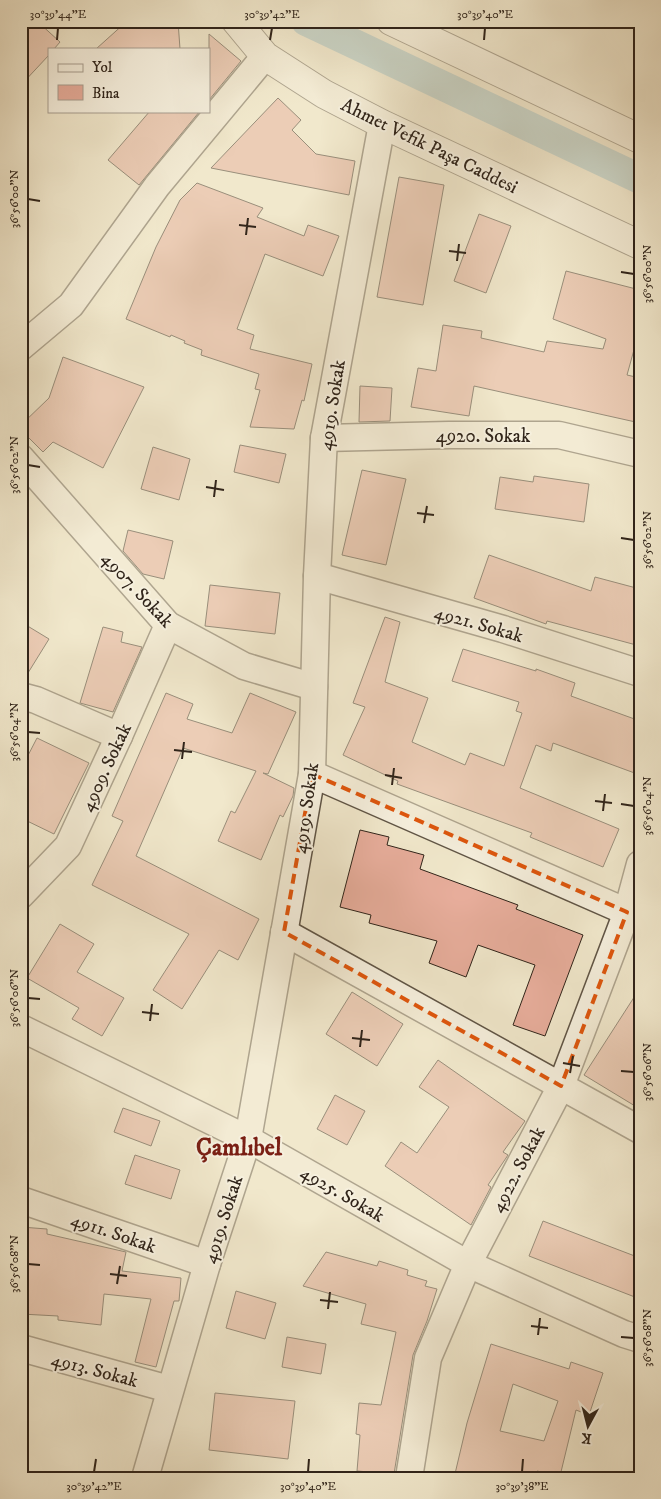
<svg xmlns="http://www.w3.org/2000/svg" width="661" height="1499" font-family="'IM FELL DW Pica',serif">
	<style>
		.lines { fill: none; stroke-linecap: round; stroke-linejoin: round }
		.canal { stroke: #9ebec1; stroke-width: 30 }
		.building { fill: #e7ad9b; stroke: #30241a; fill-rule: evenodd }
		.minor-casing { stroke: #605546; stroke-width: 29 }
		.tertiary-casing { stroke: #605546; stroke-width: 30 }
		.minor { stroke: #f6f0de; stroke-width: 26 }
		.tertiary { stroke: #f6f0de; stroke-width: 28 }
		.marked { fill: none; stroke: #df560d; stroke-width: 4; stroke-dasharray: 10 6; stroke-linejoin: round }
		.ticks { fill: none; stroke: #30241a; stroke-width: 2 }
		.labels { text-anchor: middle; stroke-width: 4; stroke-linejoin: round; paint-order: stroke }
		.street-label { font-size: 19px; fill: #30241a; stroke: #f6f0de }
		.district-label { font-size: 24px; font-weight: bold; fill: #7a1f14; stroke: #f6f0de }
		.neatline { fill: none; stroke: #30241a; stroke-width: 2 }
		.ticks-label { font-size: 12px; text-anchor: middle; fill: #30241a }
	</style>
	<rect width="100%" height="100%" fill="#f1e8cc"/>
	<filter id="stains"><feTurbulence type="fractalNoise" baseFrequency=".004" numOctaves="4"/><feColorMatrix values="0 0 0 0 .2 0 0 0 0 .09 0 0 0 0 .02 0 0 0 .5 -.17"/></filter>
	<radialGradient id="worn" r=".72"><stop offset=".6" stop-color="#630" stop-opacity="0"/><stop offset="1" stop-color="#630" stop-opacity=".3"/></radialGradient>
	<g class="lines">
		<path class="canal" d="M306 21 640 179"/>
	</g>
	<g class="building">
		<path d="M21 21H37L60 42 54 49H49V55L21 85Z"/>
		<path d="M178 21 180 49H96L126 22Z"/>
		<path d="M209 34 241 61 209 100Z"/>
		<path d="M278 98 301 120 292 130 316 154 355 161 349 195 211 168Z"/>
		<path d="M150 111H200L139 185 108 160Z"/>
		<path d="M399 177 444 185 423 305 377 297Z"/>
		<path d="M197 183 263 208 257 217 304 236 308 225 339 236 323 276 265 254 237 329 254 335 250 349 312 364 304 401 302 400 294 429 250 427 260 390 255 389 259 374 201 355 202 350 184 343 185 341 171 335 170 337 126 319 156 247 180 200Z"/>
		<path d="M479 214 511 226 486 293 454 281Z"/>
		<path d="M566 271 640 290V328L627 375 640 378V423L474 386 469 416 411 407 418 368 436 371 443 325 482 331 481 338 544 352 547 341 603 349 606 339 553 319Z"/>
		<path d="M63 357 144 387 103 468 53 442 43 452 21 430V425L49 398Z"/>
		<path d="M360 386 392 388 390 421 359 422Z"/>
		<path d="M240 445 286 454 279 483 234 472Z"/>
		<path d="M153 447 190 459 179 500 141 489Z"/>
		<path d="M362 470 406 479 386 565 342 555Z"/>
		<path d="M534 476 589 484 584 522 495 509 500 477 533 482Z"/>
		<path d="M128 530 173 541 164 579 143 574 123 551Z"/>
		<path d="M489 555 591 591 595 577 640 589V646L547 621 546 624 474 598Z"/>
		<path d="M210 585 280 593 275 634 205 626Z"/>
		<path d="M385 617 400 622 385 682 428 698 412 742 465 765 470 753 504 766 522 713 516 711 519 702 452 681 463 649 536 671V669L575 683 571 696 640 721V775L553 743 551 751 536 745 520 788 619 829 603 867 530 837 532 833 397 784 398 781 343 755 365 707 353 703Z"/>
		<path d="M21 622 49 639 23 681H21Z"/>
		<path d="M103 627 123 632 121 642 142 647 113 712 80 703Z"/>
		<path d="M166 693 193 704 187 719 232 733 250 693 296 712 268 774 263 773 294 788 293 796 283 817 280 815 261 860 218 841 231 811 235 813 256 771 183 748 136 856 259 919 238 960 219 950 182 1009 153 990 189 934 92 885 123 821 112 816Z"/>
		<path d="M37 738 89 763 54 834 21 818V769Z"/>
		<path d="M360 830 389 837 387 845 424 855 420 869 518 905 516 909 583 935 545 1036 513 1025 535 965 478 945 466 977 429 963 437 941 369 923 371 915 340 907Z"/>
		<path d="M60 924 94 944 77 972 124 998 102 1036 72 1019 79 1008 27 978Z"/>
		<path d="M640 988V1109L584 1075Z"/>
		<path d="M352 992 403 1024 377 1066 326 1034Z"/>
		<path d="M438 1060 525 1121 503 1152 508 1155 488 1185 491 1187 471 1225 385 1166 401 1142 417 1153 449 1107 419 1087Z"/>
		<path d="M335 1095 365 1111 347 1145 317 1129Z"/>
		<path d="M123 1108 160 1121 151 1146 114 1132Z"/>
		<path d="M135 1155 180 1170 171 1199 125 1184Z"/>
		<path d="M543 1221 640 1258V1299L529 1256Z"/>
		<path d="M21 1227 47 1229V1234L126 1252 122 1271 181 1278 179 1301H174L156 1367 135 1362 151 1299 104 1294 101 1325 58 1320V1316L21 1314Z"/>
		<path d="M326 1252 377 1266 379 1261 408 1270 407 1275 427 1281 425 1286 437 1289 427 1321 413 1355 394 1474 357 1471 360 1435 356 1434 359 1403 381 1405 396 1332 361 1324 366 1304 303 1286Z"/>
		<path d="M236 1291 276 1303 265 1339 226 1328Z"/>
		<path d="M287 1337 326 1344 321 1374 282 1367Z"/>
		<path d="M491 1344 569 1369 571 1362 603 1373 589 1415 576 1410 560 1476 537 1471 535 1478H454L467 1423ZM513 1384 558 1401 544 1441 500 1431Z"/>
		<path d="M215 1393 295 1401 288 1459 209 1450Z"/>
	</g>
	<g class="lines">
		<defs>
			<g id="minor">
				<path d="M21 347 71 305 157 186 265 56"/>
				<path d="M324 438 449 435H559L640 454"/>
				<path d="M21 458 168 625 244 666 314 687"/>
				<path d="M317 576 503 629 640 673"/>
				<path d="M21 696 36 700 119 736"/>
				<path d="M312 774 627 912"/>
				<path d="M21 895 68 846 119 736 168 625"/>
				<path d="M284 932 640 1130"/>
				<path d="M21 1028 248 1139 468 1264 624 1334 640 1339"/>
				<path d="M21 1200 207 1264"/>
				<path d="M21 1348 169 1389"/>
				<path d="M145 1478 207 1264 248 1139 312 774 317 576 324 438 382 124"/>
				<path d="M409 1478 428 1358 468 1264 561 1086 627 912 640 864"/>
			</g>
			<g id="tertiary">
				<path d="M236 21 265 56 324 94 382 124 640 245"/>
				<path d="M391 21 640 139"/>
			</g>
		</defs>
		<use href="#minor" class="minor-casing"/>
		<use href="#tertiary" class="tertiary-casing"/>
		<use href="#minor" class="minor"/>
		<use href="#tertiary" class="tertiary"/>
	</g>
	<path d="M0 0H661V1499H0ZM312 774 627 912 561 1086 284 932Z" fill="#f1e8cc" fill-opacity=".55" fill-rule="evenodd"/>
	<path class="marked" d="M312 774 627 912 561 1086 284 932Z"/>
	<path class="ticks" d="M57 40 58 28M270 40 272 28M484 40 485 28M28 199 40 201M239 225 256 227M246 235 248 218M449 251 466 253M457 261 459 244M621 272 634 274M28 465 40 467M206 487 224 490M214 497 216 480M417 513 434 515M424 523 427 506M621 538 634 540M28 732 40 733M174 750 192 752M182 759 184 742M385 775 402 778M392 785 394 768M595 801 612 803M621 804 634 806M603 811 605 794M28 998 40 999M142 1012 159 1014M150 1021 152 1004M352 1038 370 1040M360 1047 362 1030M563 1063 580 1066M621 1071 634 1072M570 1073 573 1056M28 1264 40 1265M110 1274 127 1276M117 1284 120 1266M320 1300 338 1302M328 1309 330 1292M531 1326 548 1328M538 1335 540 1318M621 1337 634 1338M94 1472 96 1459M308 1472 309 1459M522 1472 523 1459"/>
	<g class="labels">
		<g class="street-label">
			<text transform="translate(430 145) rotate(26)" y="7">Ahmet Vefik Paşa Caddesi</text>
			<text transform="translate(331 405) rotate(-81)" y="7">4919. Sokak</text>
			<text x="483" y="442">4920. Sokak</text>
			<text transform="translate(138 589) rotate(47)" y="7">4907. Sokak</text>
			<text transform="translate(479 623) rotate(16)" y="7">4921. Sokak</text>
			<text transform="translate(105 767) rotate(-65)" y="7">4909. Sokak</text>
			<text transform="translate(305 808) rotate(-82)" y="7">4919. Sokak</text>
			<text transform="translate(517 1169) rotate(-62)" y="7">4922. Sokak</text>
			<text transform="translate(343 1193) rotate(30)" y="7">4925. Sokak</text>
			<text transform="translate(222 1219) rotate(-72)" y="7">4919. Sokak</text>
			<text transform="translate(114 1232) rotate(19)" y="7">4911. Sokak</text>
			<text transform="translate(95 1369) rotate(15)" y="7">4913. Sokak</text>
		</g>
		<g class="district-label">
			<text x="239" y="1155">Çamlıbel</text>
		</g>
	</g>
	<rect width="661" height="1499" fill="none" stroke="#f1e8cc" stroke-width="55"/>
	<rect x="48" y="48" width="162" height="65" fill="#f6f0de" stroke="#a79e90"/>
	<rect x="58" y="64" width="25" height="8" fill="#f6f0de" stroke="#a79e90"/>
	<text x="92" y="72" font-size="15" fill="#30241a">Yol</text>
	<rect x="58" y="85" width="25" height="15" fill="#e7ad9b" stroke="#a79e90"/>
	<text x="92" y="98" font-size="15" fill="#30241a">Bina</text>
	<g transform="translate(588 1426) rotate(187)" stroke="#f6f0de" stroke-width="4" paint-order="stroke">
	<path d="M0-4L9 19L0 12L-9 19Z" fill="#30241a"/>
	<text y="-8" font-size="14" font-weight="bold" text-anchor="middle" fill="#30241a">K</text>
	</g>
	<rect x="28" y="28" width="606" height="1444" class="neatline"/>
	<g class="ticks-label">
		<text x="58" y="18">30°39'44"E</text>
		<text x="272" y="18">30°39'42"E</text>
		<text x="485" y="18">30°39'40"E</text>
		<text transform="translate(14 199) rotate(-90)" y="4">36°56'00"N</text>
		<text transform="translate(647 274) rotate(-90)" y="4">36°56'00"N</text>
		<text transform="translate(14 465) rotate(-90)" y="4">36°56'02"N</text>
		<text transform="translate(647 540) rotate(-90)" y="4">36°56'02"N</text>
		<text transform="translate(14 732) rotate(-90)" y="4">36°56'04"N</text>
		<text transform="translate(647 806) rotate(-90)" y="4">36°56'04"N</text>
		<text transform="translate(14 998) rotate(-90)" y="4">36°56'06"N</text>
		<text transform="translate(647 1072) rotate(-90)" y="4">36°56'06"N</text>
		<text transform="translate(14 1264) rotate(-90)" y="4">36°56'08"N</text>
		<text transform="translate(647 1338) rotate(-90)" y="4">36°56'08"N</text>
		<text x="94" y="1490">30°39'42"E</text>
		<text x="308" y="1490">30°39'40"E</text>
		<text x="522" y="1490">30°39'38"E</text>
	</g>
	<rect width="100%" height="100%" filter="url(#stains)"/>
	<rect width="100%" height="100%" fill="url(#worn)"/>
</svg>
